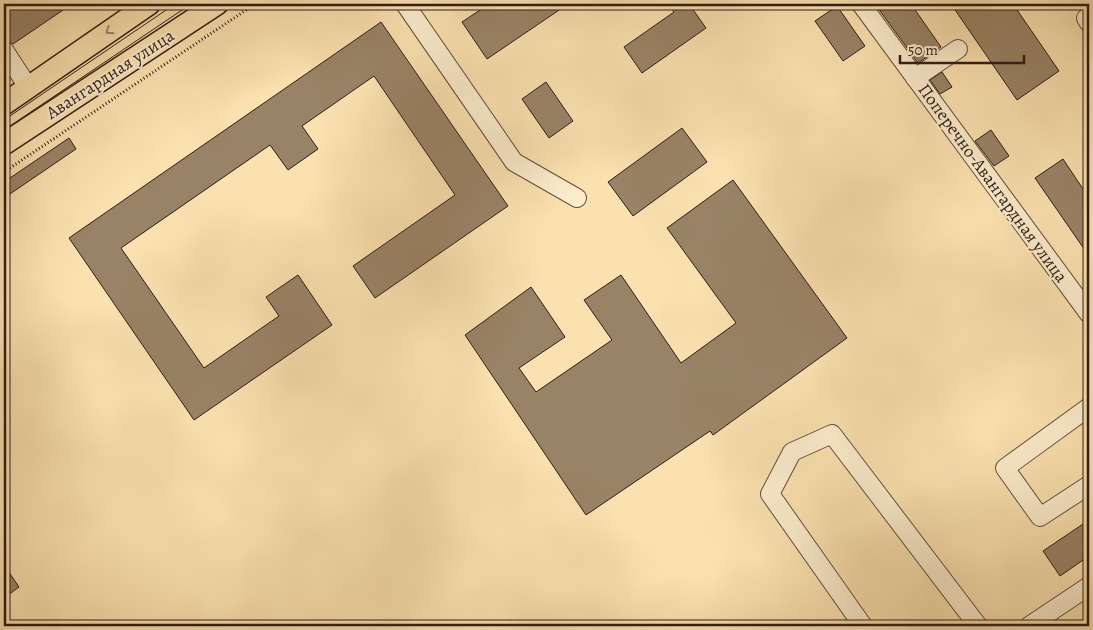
<svg xmlns="http://www.w3.org/2000/svg" width="1093" height="630" font-family="Alegreya,serif">
	<style>
		.building { fill: #998366; stroke: #2f1d16 }
		.lines { fill: none; stroke-linecap: round; stroke-linejoin: round }
		.minor-casing { stroke: #624e3c; stroke-width: 20 }
		.major-casing { stroke: #2f1d16; stroke-width: 24 }
		.path { stroke: #2f1d16; stroke-width: 3; stroke-dasharray: 1 2.5; stroke-linecap: butt }
		.minor { stroke: #fceccc; stroke-width: 18 }
		.major { stroke: #fbe1b0; stroke-width: 21 }
		.tram { stroke: #2f1d16; stroke-width: 1 }
		.oneway { stroke: #9f896b }
		.labels { text-anchor: middle; stroke-width: 4; stroke-linejoin: round; paint-order: stroke }
		.street-label { font-size: 18px; fill: #2f1d16; stroke: #fceccc }
	</style>
	<rect width="100%" height="100%" fill="#fbe1b0"/>
	<filter id="stains"><feTurbulence type="fractalNoise" baseFrequency=".004" numOctaves="4"/><feColorMatrix values="0 0 0 0 .2 0 0 0 0 .09 0 0 0 0 .02 0 0 0 .5 -.17"/></filter>
	<radialGradient id="worn" r=".72"><stop offset=".6" stop-color="#630" stop-opacity="0"/><stop offset="1" stop-color="#630" stop-opacity=".3"/></radialGradient>
	<g class="building">
		<path d="M17 4H72L13 44 4 39V13Z"/>
		<path d="M489 4H568L487 59 462 22Z"/>
		<path d="M668 4H689L706 28 642 73 624 47 674 12Z"/>
		<path d="M875 4H911L941 47 918 63Z"/>
		<path d="M951 4H1013L1059 71 1017 100Z"/>
		<path d="M837 6 865 46 843 61 815 21Z"/>
		<path d="M381 22 508 206 375 298 353 266 455 195 374 76 302 126 318 149 288 170 270 145 121 248 204 368 279 316 266 297 298 275 332 325 194 420 69 238Z"/>
		<path d="M942 72 952 87 940 94 930 80Z"/>
		<path d="M546 82 573 121 549 138 522 99Z"/>
		<path d="M682 128 707 162 633 216 608 182Z"/>
		<path d="M991 130 1009 156 994 166 975 141Z"/>
		<path d="M69 138 76 149 4 198V182Z"/>
		<path d="M1063 159 1089 198V256L1035 178Z"/>
		<path d="M733 180 847 338 713 435 710 431 586 515 465 335 531 287 565 337 519 368 536 392 612 340 584 300 621 275 681 363 736 323 667 228Z"/>
		<path d="M1089 520V556L1060 576 1043 551Z"/>
		<path d="M4 565 19 587 4 598Z"/>
	</g>
	<g class="lines">
		<defs>
			<g id="minor">
				<path d="M405 4 514 162 577 198"/>
				<path d="M861 4 1089 314"/>
				<path d="M1089 16 1086 18 1089 23"/>
				<path d="M4 50 28 87"/>
				<path d="M915 78 958 49"/>
				<path d="M1089 407 1005 468 1040 517 1089 485"/>
				<path d="M863 626 770 494 792 452 832 434 978 626"/>
				<path d="M1029 626 1089 586"/>
			</g>
			<g id="major">
				<path d="M4 104 149 4"/>
				<path d="M4 144 217 4"/>
			</g>
		</defs>
		<use href="#minor" class="minor-casing"/>
		<use href="#major" class="major-casing"/>
		<path class="path" d="M4 172 255 4"/>
		<use href="#minor" class="minor"/>
		<use href="#major" class="major"/>
		<g class="tram">
			<path d="M4 120 175 4"/>
			<path d="M4 130 191 4"/>
		</g>
	</g>
	<defs><path id="oneway-chevron" d="M-2-3.5L2.5 0L-2 3.5" fill="none" stroke-width="1.6" stroke-linecap="round" stroke-linejoin="round" transform="scale(1.25)"/></defs>
	<use class="oneway" href="#oneway-chevron" transform="translate(109 31) rotate(145)"/>
	<g class="labels">
		<g class="street-label">
			<text transform="translate(110 74) rotate(-33)" y="6">Авангардная улица</text>
			<text transform="translate(993 183) rotate(54)" y="6">Поперечно-Авангардная улица</text>
		</g>
	</g>
	<rect width="1093" height="630" fill="none" stroke="#fbe1b0" stroke-width="20"/>
	<rect x="5" y="5" width="1083" height="620" fill="none" stroke="#2f1d16" stroke-width="2.5"/>
	<rect x="10" y="10" width="1073" height="610" fill="none" stroke="#2f1d16"/>
	<path d="M900 55v8h124v-8" fill="none" stroke="#2f1d16" stroke-width="2.5"/>
	<text x="908" y="55" font-size="15" fill="#2f1d16" stroke="#fceccc" stroke-width="4" paint-order="stroke">50 m</text>
	<rect width="100%" height="100%" filter="url(#stains)"/>
	<rect width="100%" height="100%" fill="url(#worn)"/>
</svg>
